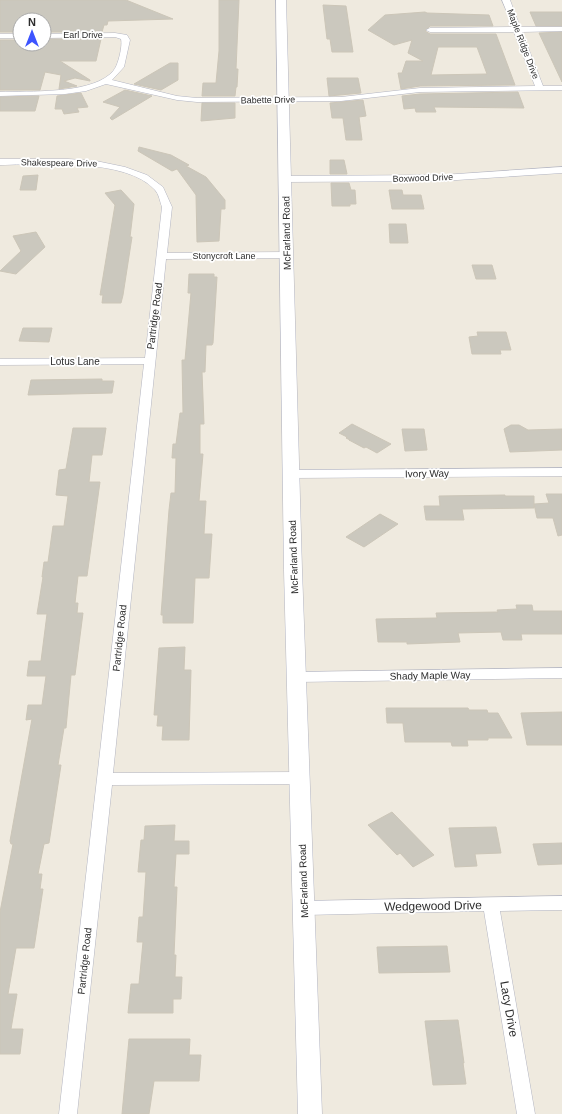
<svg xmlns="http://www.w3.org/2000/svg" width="562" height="1114" font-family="Arial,sans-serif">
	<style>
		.building { fill: #cbc8be; stroke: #ccc6b8; fill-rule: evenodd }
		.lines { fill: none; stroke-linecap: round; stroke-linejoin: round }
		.minor-casing { stroke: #b3b5c2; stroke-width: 1 }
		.tertiary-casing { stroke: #b3b5c2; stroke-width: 1 }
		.minor { fill: #fff; fill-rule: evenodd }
		.tertiary { fill: #fff; fill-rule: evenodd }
		.labels { text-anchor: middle; stroke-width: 3.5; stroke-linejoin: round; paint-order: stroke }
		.far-street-label { font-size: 9px; fill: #2d2d2d; stroke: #fff }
		.street-label { font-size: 10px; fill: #2d2d2d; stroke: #fff }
		.near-street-label { font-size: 12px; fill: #2d2d2d; stroke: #fff }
	</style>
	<rect width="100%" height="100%" fill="#efeadf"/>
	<g class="building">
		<path d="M0 0H126L173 19 108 21 107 25H104L102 32H44V20H20V32H0Z"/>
		<path d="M219 0H239L236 69H238L237 87H236L235 96H202L203 83H216L219 51Z"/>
		<path d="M323 5 346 6 353 52H332L330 39H327Z"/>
		<path d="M425 12 427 13 489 15 493 26H430L425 31 430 34H496L515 85 420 86 401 89 398 73H402L406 61H423L408 53 412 40 394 45 368 30 385 15ZM438 47H477L487 74 431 75Z"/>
		<path d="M530 12H562V26H536Z"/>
		<path d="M562 32V82L539 33Z"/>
		<path d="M44 39H101L96 61H60L90 80V81L75 78 64 81 77 86 59 89 61 75 45 72 40 90H0V40H20V44H44Z"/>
		<path d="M170 63H178V80L161 90 134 84Z"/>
		<path d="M327 78H358L361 93 329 96Z"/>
		<path d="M125 90 152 96 112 120 110 118 120 107 103 102Z"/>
		<path d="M518 92 524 108 434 107 436 112H416L415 108 404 109 402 96 420 94Z"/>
		<path d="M81 93 88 107 77 108 79 112 64 114 62 109H55L57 96Z"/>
		<path d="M39 96 35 111H0V97Z"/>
		<path d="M363 100 366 116 359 117 362 140H346L343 118H332L330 103Z"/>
		<path d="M202 103H235V118L201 121Z"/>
		<path d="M139 147 171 155 189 165 186 166 206 177 225 200V209H221L219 241 197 242 196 195 177 169 172 171 138 151Z"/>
		<path d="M330 160H344L347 174H330Z"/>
		<path d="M38 175 36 190H20L23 176Z"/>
		<path d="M331 183H349L351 190H355L356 204H350V206H332Z"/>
		<path d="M121 190 134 204 130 237H132L123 295 121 303H102L103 295H100L115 205 105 193Z"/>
		<path d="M389 190H402L403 195H421L424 209H392Z"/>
		<path d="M389 224H406L408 243H390Z"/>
		<path d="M36 232 45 247 16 274 0 271 21 251 13 236Z"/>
		<path d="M472 265H492L496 279H476Z"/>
		<path d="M189 274H214V277H217L213 343 212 345H206L205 372H202L204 424H200V454H203L199 501H206L204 534H212L209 578H195L193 623H163V615H161L169 510 171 493H175L176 458H172L173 444H176L180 413H183L182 360H185L191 293H188Z"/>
		<path d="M23 328H52L49 342 19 341Z"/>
		<path d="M477 332H506L511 350H500L501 354H472L469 337 478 336Z"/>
		<path d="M102 379V381H114L112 393 28 395 31 380Z"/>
		<path d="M352 424 391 444 377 453 366 447 364 448 349 440H350L346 438 347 437 339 433Z"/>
		<path d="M511 425H519L528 430 562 429V450L510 452 504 429Z"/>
		<path d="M73 428H106L102 455H92L89 482H100L87 576H78L75 603H78L77 613H83L75 675H71L66 728H64L58 765H61L49 843 44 844 38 874H42L40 889H43L34 948H16L8 994H17L11 1029H23L20 1054H0V912L13 844H11L10 841 32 719 26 720 28 705H42L46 676H27L29 661H41L47 614H37L43 577H42L44 562H48L53 526H64L68 496 56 495 59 470 66 469Z"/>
		<path d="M402 429H424L427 450 405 451Z"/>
		<path d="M546 494H562V535L558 536 553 518H537L534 504 549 503Z"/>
		<path d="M505 495V496H534V508L462 509 464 520H426L424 506H440L439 496Z"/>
		<path d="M380 514 398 524 364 547 346 537Z"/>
		<path d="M516 605H532L533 611H562V634H521L522 640H503L501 632 458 633 460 642 407 644V642H378L376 619 437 618 436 613 498 612 497 610 517 609Z"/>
		<path d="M185 647 184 670H191L189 740H162L163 726H157L158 715H154L159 648Z"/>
		<path d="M386 708H468L469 710H487L488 713H498L512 738H488V740H467L468 746H452L451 742H405L403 723H387Z"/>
		<path d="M562 712V745H527L521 713Z"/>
		<path d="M392 812 434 855 413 867 400 853 397 855 368 825Z"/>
		<path d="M175 825 174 841H189V854H176L174 887H177L174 955H176L175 977H182L181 999H173V1013H128L131 984H139L143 942H137L139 917H143L146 872H138L141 840H144L145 826Z"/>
		<path d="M496 827 501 853 475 854 477 866 455 867 449 828Z"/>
		<path d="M562 843V864L538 865 533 844Z"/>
		<path d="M447 946 450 972 379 973 377 947Z"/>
		<path d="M458 1020 464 1063H463L466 1084 433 1085 425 1021Z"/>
		<path d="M129 1039H190L189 1055H201L199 1081H154L149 1114H122Z"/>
	</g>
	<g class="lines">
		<defs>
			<g id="minor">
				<path d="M502 0H510L520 27H562V31L522 32 543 86H562V90L420 92 341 101 197 102 177 100 106 84 86 91 65 94 0 96V92C29 91 86 94 109 75 116 70 118 62 120 54 121 49 122 43 121 39L115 37 44 38V34L115 33 127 35 130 40 124 67 112 80 177 96 197 98 341 97 420 88 535 86 514 32H430L426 30 430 28 513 27Z"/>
				<rect x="0" y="34" width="20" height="4"/>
				<path d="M0 159H68L96 161 125 167 147 175 163 187 172 207 167 253 286 252 291 255 286 258 166 259 113 773 300 772 305 774 308 778 305 782 300 784 112 785 77 1114H59L144 364 0 365V359L145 358 162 207C160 202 159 194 155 190 127 158 40 164 0 165Z"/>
				<path d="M562 167V173L442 181 284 182 279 179 284 176 442 175Z"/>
				<path d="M562 468V476L291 478 287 477 285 474 287 471 291 470Z"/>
				<path d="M562 668V678L297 682 292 680 290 677 292 674 297 672Z"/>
				<path d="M562 896V910L500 911 535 1114H517L484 911 304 915 298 913 296 908 298 903 304 901Z"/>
			</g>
			<path id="tertiary" d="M276 0H286L302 570 322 1114H298L284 570Z"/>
		</defs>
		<use href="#minor" class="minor-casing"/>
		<use href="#tertiary" class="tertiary-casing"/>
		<use href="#minor" class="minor"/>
		<use href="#tertiary" class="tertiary"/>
	</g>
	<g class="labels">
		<g class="far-street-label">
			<text x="83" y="38">Earl Drive</text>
			<text transform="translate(523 44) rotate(69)" y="3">Maple Ridge Drive</text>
			<text transform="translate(268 100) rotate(-1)" y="3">Babette Drive</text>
			<text transform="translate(59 163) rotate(1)" y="3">Shakespeare Drive</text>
			<text transform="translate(423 178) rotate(-2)" y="3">Boxwood Drive</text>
			<text x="224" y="259">Stonycroft Lane</text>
		</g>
		<g class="street-label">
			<text transform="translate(286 233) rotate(-91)" y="4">McFarland Road</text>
			<text transform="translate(154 316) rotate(-83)" y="4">Partridge Road</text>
			<text x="75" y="365">Lotus Lane</text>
			<text transform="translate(427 473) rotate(-1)" y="4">Ivory Way</text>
			<text transform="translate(293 557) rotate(-92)" y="4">McFarland Road</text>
			<text transform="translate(119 638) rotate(-84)" y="4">Partridge Road</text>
			<text transform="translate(430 675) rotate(-1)" y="4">Shady Maple Way</text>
			<text transform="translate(303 881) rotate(-92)" y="4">McFarland Road</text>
			<text transform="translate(84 961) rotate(-84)" y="4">Partridge Road</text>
		</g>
		<g class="near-street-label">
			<text transform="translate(433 906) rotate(-1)" y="4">Wedgewood Drive</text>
			<text transform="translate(509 1009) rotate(80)" y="4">Lacy Drive</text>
		</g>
	</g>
	<g transform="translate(32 32)"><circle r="19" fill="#ffffff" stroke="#ababab"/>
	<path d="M0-3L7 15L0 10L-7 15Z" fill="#3d54ff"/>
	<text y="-6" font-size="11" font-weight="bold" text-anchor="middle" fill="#2d2d2d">N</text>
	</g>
</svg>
